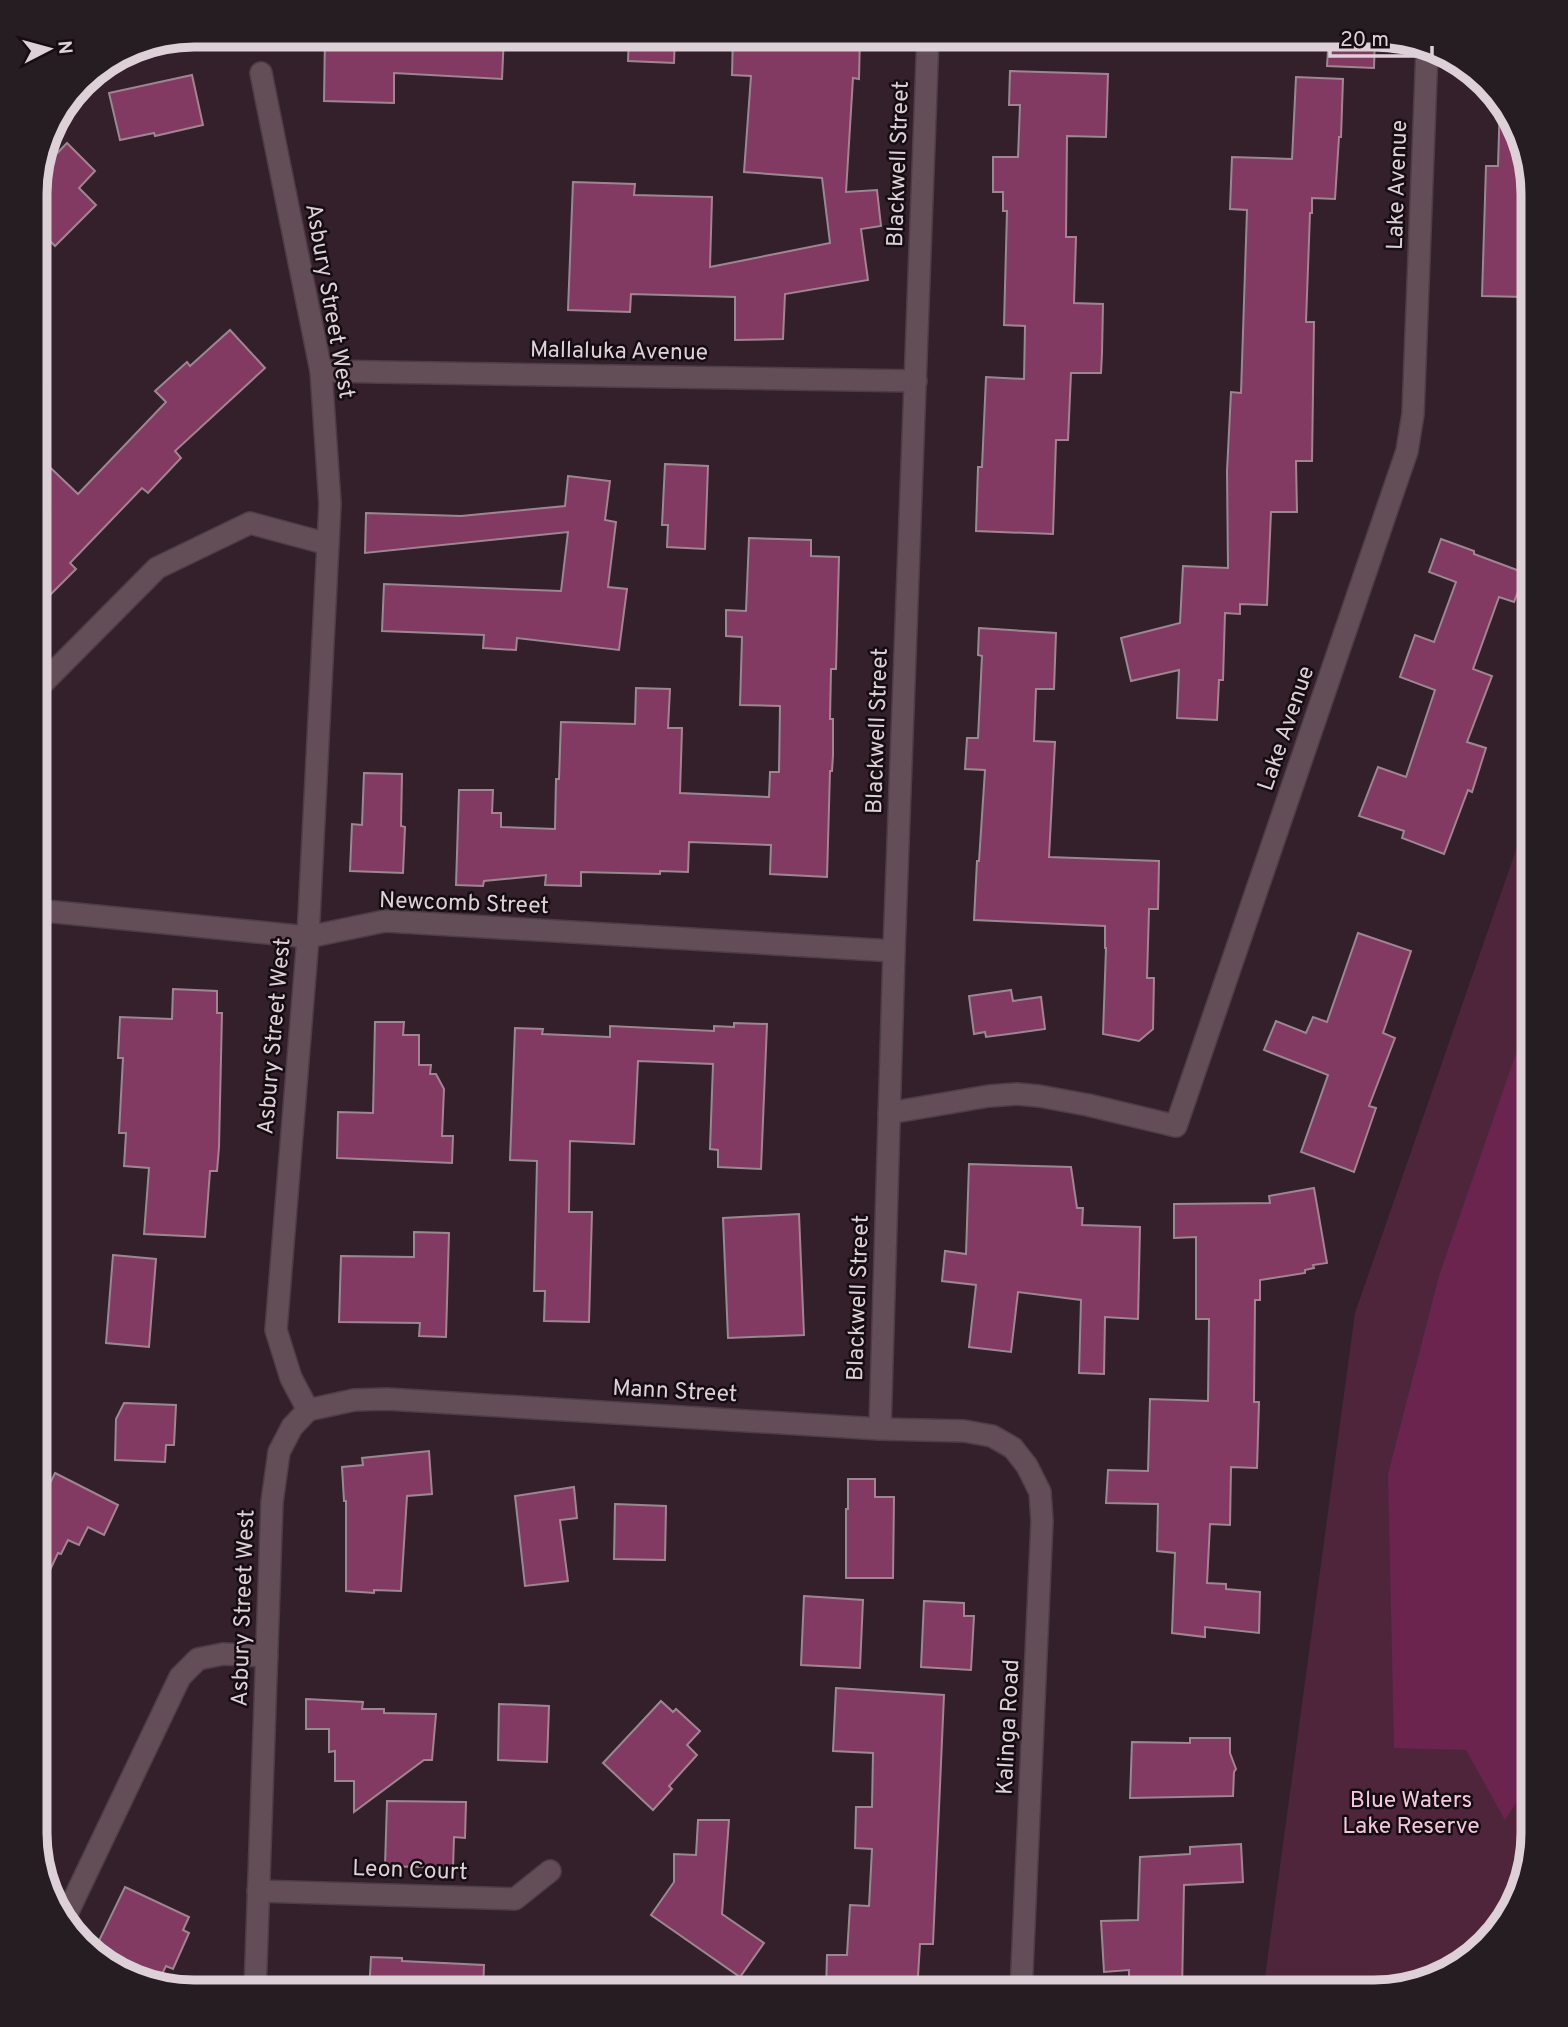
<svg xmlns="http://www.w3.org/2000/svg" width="1568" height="2027" font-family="Overpass,sans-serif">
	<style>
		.green { fill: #4f253c }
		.water { fill: #6a244d }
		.building { fill: #833a62; stroke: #9e8691; stroke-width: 2 }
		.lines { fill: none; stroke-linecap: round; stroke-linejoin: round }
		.minor-casing { stroke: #4d3d45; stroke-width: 24 }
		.minor { stroke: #634d57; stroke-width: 21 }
		.labels { text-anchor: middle; stroke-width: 5; stroke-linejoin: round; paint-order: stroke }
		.street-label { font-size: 23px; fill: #ddd0d6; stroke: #150d11 }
		.park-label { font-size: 23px; fill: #f3c8dd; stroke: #150d11 }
		.rim { fill: none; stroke: #ddd0d6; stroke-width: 9 }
	</style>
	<rect width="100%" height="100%" fill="#33202a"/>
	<path class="green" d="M1533 801V1833L1512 1912 1462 1965 1374 1992H1263L1355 1313Z"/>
	<path class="water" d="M1533 1004V1777L1505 1820 1466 1750 1394 1748 1388 1474 1439 1276Z"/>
	<g class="building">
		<path d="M325 35H504L502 79 394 73V103L324 101Z"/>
		<path d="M629 35H675L674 63 628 61Z"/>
		<path d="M733 35H860L859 79 853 78 846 192 877 190 881 226 861 229 868 280 785 294 783 339 735 340V297L631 294 630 312 568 310 573 182 635 184 634 195 712 197 710 267 830 243 822 178 744 172 751 76 732 75Z"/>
		<path d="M1329 35H1375L1374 68 1327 66Z"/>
		<path d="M1010 71 1108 74 1106 137 1067 136 1066 237H1076L1074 303 1103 304 1102 353 1101 373H1071L1068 440H1056L1053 534 976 531 978 467H982L986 377 1024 379 1025 326 1004 325 1007 211H1003V192H993V157H1018L1020 105H1009Z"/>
		<path d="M192 75 203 125 155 136 154 133 120 140 109 93Z"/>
		<path d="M1296 77 1343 79 1341 137H1339L1335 199 1312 198V213H1310L1306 322H1314L1312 461H1296L1297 512H1271L1267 605 1240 604V614L1225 613 1223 680H1219L1217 720 1177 718 1179 670 1131 681 1121 638 1180 623 1183 566 1228 568 1227 471 1231 392 1241 393 1247 210 1230 209 1232 157 1292 159Z"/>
		<path d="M1500 101 1506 106 1533 195V262L1525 261 1524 297 1482 296 1486 166H1498Z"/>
		<path d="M67 143 95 171 79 188 96 205 55 246 51 242 35 257V184L39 172Z"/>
		<path d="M230 330 265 368 175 451 181 458 148 493 142 488 70 563 76 569 35 610V453L78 494 166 402 155 391 187 362 190 366Z"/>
		<path d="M665 464 708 466 705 549 667 547 668 525H662Z"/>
		<path d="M568 476 610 481 605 520 616 522 608 587 627 589 619 650 517 638 516 650 483 648 484 635 382 631 384 584 561 591 568 532 365 553 366 513 461 516 565 506Z"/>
		<path d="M749 538 811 540V556L839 557 836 669H831L830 719H833V755L832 771H830L827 877 770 874 771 845 689 842 688 872 660 871V874L581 872V886L545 885 546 875 484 881 483 886 456 885 459 790H493L492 813H501V827L555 829 556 779H559L561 722 635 724 636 688 670 689 668 728H682L680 793 769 797 770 772H779L780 706 740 705 742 637 726 636V610L746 611Z"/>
		<path d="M1441 539 1474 551V554L1525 573 1514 602 1499 597 1473 669 1492 676 1467 742 1486 748 1472 792 1468 790 1444 854 1402 838 1404 831 1359 816 1378 767 1406 777 1435 690 1400 677 1415 635 1434 642 1456 582 1429 572Z"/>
		<path d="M979 628 1056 633 1054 689H1036L1034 741 1055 742 1049 857 1159 861 1158 909H1149L1147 978H1154L1153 1029 1139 1041 1103 1034 1106 948H1105V926L974 920 977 861H979L985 770 965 769 967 738H978L982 656 978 655Z"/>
		<path d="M364 773 402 774 401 826 405 827 403 873 350 871 352 824 362 825Z"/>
		<path d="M1358 933 1411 951 1383 1033 1395 1038 1369 1106 1376 1108 1354 1172 1301 1152 1328 1075 1264 1050 1276 1021 1306 1033 1313 1017 1327 1022Z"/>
		<path d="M173 989 217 991V1013H222L219 1147 217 1171H210L205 1237 144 1234 149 1168 124 1166 126 1133H119L123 1058H118L120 1017 172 1019Z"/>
		<path d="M1011 990 1013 1001 1041 997 1045 1029 986 1037 985 1032 974 1034 969 996Z"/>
		<path d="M375 1022H404L403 1035H419V1065H431L430 1074H436L444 1089 442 1136H453L452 1163 337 1158 338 1112 373 1113Z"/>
		<path d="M734 1023 767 1024 761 1169 718 1167V1150L710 1149 713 1064 638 1061 634 1144 570 1141 569 1212H592L589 1322 544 1321 545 1291H534L537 1161 510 1160 515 1028 543 1029 542 1034 610 1037V1026L714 1031V1026L734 1027Z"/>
		<path d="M969 1164 1071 1167 1077 1208H1083L1082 1225 1140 1227 1138 1319 1105 1317 1104 1374 1079 1373 1081 1300 1018 1292 1011 1352 969 1347 976 1285 942 1281 945 1251 966 1254Z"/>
		<path d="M1314 1188 1327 1263 1313 1265 1314 1268 1305 1270V1273L1260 1280V1300H1255L1254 1402H1259L1257 1468 1231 1467 1230 1525 1210 1524 1207 1583 1226 1584V1589L1260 1592 1259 1633 1205 1627V1637L1172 1633 1175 1553 1157 1551 1158 1504 1106 1503 1108 1470 1148 1471 1150 1399 1208 1401 1209 1319H1196V1237L1174 1238V1204L1270 1203 1269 1196Z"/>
		<path d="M799 1214 804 1335 728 1338 723 1218Z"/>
		<path d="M414 1232 449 1233 446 1337 419 1336 420 1323 339 1322 341 1256 414 1257Z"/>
		<path d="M113 1255 156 1259 149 1347 106 1343Z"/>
		<path d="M124 1403 176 1405 174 1445H166L165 1462 115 1460 116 1419Z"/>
		<path d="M429 1451 432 1494 407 1496 401 1591 374 1590V1593L346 1591V1501H344L342 1467 363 1465 362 1458Z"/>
		<path d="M55 1473 118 1505 104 1535 88 1527 79 1545 68 1540 61 1554 58 1553 35 1602V1514Z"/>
		<path d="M848 1479H875V1497H894L893 1578H846V1509H848Z"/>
		<path d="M574 1487 577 1518 560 1520 568 1581 525 1586 515 1496Z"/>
		<path d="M615 1504 666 1506 665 1560 614 1559Z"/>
		<path d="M804 1596 863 1600 860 1668 801 1665Z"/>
		<path d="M924 1601 964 1603V1616H974L971 1670 921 1667Z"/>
		<path d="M836 1688 944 1695 933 1944H920L917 1992H826L827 1955H847L850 1905 869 1906 872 1849 855 1848 856 1807H872L873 1753 833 1751Z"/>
		<path d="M306 1699 363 1702 362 1709H384V1713L436 1714 432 1760H424L354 1812V1781H335V1751L329 1752V1729H306Z"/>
		<path d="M661 1701 673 1712 676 1709 700 1731 687 1745 697 1755 669 1786 672 1789 653 1810 603 1763Z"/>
		<path d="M499 1704 549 1706 547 1762 498 1760Z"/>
		<path d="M1190 1738H1230V1753L1236 1769 1234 1772 1233 1796 1130 1798 1132 1742 1190 1743Z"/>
		<path d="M387 1801 466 1802 465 1838 454 1837 453 1868 385 1866Z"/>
		<path d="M698 1820H729L722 1914 764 1943 740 1977 651 1915 674 1882V1854L696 1855Z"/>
		<path d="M1241 1844 1243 1882 1184 1885 1182 1992H1129V1970L1104 1972 1101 1921 1138 1920 1140 1857 1190 1854V1847Z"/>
		<path d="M125 1887 189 1917 183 1930 189 1933 173 1969 166 1966 158 1982 115 1971 94 1951Z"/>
		<path d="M371 1957 402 1958V1961L484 1965 483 1992H369Z"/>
	</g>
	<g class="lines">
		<defs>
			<g id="minor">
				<path d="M261 73 321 371 330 504 308 937 276 1330 291 1378 308 1410"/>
				<path d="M321 371 916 381"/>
				<path d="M35 691 157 568 250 523 328 544"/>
				<path d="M35 910 308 937 385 921 894 951"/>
				<path d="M889 1113 989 1096 1017 1094 1039 1096 1088 1105 1176 1126 1407 451 1413 414 1427 49"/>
				<path d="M308 1410 354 1400 387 1399 880 1429 964 1431 992 1436 1013 1448 1027 1466 1040 1492 1042 1521 1021 1992"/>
				<path d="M880 1429 894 951 928 35"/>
				<path d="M258 1891 515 1899 550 1871"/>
				<path d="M63 1922 180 1677 198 1659 223 1654 267 1656"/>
				<path d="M255 1992 272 1502 279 1452 292 1427 308 1410"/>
			</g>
		</defs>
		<use href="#minor" class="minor-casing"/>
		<use href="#minor" class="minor"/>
	</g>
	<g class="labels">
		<g class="street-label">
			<text transform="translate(897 164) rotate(-88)" y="8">Blackwell Street</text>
			<text transform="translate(1396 185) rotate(-88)" y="8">Lake Avenue</text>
			<text transform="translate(331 301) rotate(80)" y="8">Asbury Street West</text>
			<text transform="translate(619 350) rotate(1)" y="8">Mallaluka Avenue</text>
			<text transform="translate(1285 728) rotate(-71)" y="8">Lake Avenue</text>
			<text transform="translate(876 731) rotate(-88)" y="8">Blackwell Street</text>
			<text transform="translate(464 902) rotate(2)" y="8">Newcomb Street</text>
			<text transform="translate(273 1036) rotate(-85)" y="8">Asbury Street West</text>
			<text transform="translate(857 1298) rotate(-88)" y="8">Blackwell Street</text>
			<text transform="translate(675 1390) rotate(3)" y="8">Mann Street</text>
			<text transform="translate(242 1608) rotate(-88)" y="8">Asbury Street West</text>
			<text transform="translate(1007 1727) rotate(-87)" y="8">Kalinga Road</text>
			<text transform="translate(410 1869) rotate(2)" y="8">Leon Court</text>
		</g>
		<g class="park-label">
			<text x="1411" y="1807">Blue Waters<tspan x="1411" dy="26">Lake Reserve</tspan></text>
		</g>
	</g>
	<path d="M0 0H1568V2027H0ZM194 47H1374A147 147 0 0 1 1521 194V1833A147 147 0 0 1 1374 1980H194A147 147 0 0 1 47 1833V194A147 147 0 0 1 194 47Z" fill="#251d21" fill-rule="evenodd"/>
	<path class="rim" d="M194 47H1374A147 147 0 0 1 1521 194V1833A147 147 0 0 1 1374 1980H194A147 147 0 0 1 47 1833V194A147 147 0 0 1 194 47Z"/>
	<g transform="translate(49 49) rotate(84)" stroke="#150d11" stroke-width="5" paint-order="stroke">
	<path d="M0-5L12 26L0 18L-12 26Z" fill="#ddd0d6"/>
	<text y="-10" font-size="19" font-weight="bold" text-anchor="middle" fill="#ddd0d6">N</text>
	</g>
	<path d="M1330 46v10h102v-10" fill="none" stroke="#ddd0d6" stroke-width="3.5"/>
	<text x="1340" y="46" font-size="21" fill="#ddd0d6" stroke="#150d11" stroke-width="5" paint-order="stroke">20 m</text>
</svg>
